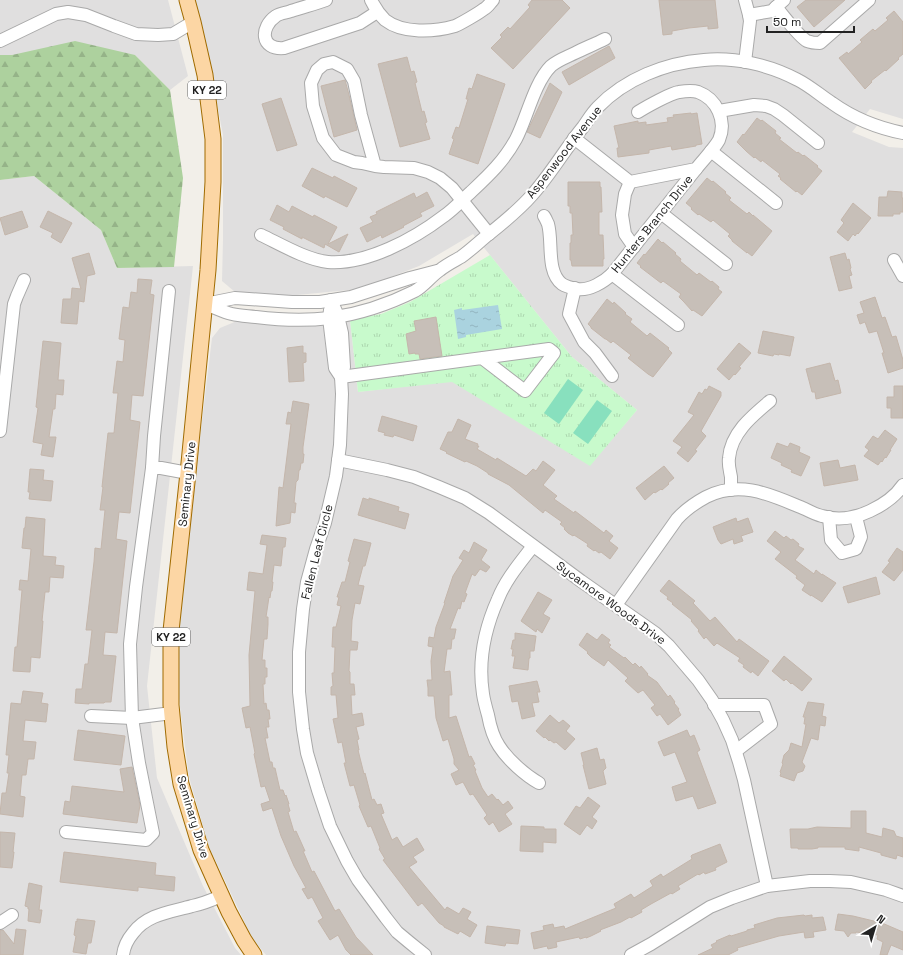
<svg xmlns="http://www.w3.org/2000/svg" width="903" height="955" font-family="'Space Grotesk',sans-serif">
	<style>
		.residential { fill: #e0dfdf }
		.forest { fill: url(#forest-firs) }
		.park { fill: url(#park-tufts) }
		.pitch { fill: #88e0be }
		.water { fill: url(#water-ripples) }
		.building { fill: #c7bfb8; stroke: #c4b6ab }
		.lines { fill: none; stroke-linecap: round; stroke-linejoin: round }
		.minor-casing { stroke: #a9a9a9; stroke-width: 14 }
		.major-casing { stroke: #a06b00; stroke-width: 17 }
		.minor { stroke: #fff; stroke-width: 12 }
		.major { stroke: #fcd6a4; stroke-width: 15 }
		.labels { text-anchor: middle; stroke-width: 4; stroke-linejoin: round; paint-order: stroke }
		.shield { fill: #fff; stroke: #646464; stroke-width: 1 }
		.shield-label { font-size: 11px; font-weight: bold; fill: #222 }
		.street-label { font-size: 12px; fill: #222; stroke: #fff }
	</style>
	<defs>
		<pattern id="forest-firs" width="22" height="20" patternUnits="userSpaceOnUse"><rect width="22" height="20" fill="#add19e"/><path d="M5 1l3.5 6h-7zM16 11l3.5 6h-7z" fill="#95b388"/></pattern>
		<pattern id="park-tufts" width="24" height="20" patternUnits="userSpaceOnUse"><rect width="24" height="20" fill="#c8facc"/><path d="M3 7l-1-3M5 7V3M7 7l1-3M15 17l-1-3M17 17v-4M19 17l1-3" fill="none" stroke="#acd6af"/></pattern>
		<pattern id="water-ripples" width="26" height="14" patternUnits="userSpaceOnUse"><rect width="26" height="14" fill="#aad3df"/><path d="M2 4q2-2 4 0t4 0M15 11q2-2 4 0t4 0" fill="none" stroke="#92b5bf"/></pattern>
	</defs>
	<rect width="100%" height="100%" fill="#f2efe9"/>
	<g class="residential">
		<path d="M0 0H168L188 76 170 90 135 55H0Z"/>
		<path d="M194 0H903V119L870 109 852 132 889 147 903 148V955H266L252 938 209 847 189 777 175 668 189 528 212 338 220 328 237 321 292 326 350 320 358 392 452 381 590 465 637 410 572 357 473 234 419 266 360 289 286 296 235 292 222 281 223 240V135L203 31Z"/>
		<path d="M34 176 101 230 117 268 193 266 147 686 157 778 203 886 235 948 241 955H0V180Z"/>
	</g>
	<path class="forest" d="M75 41 135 55 170 90 183 178 174 267 117 268 101 230 34 176 0 180V55H12Z"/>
	<path class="park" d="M490 255 572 357 637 410 590 466 452 382 358 392 350 320 381 314 410 302Z"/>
	<g class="pitch">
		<path d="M568 379 583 390 559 424 544 413Z"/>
		<path d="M597 400 612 411 588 444 573 433Z"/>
	</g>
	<path class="water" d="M498 305 502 329 466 335V337L458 339 454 310 462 308V310Z"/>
	<g class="building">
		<path d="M532 0H562L570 8 513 69 491 48 502 37 500 35 508 27 510 29 530 7 528 5Z"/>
		<path d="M659 0H715L718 28 708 29V26L689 28 672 31V34L663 35Z"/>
		<path d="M806 0H845L814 27 797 7Z"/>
		<path d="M894 11 903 22V54L898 58 899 59 886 71 885 70 871 81 872 82 865 89 839 58 847 52 848 54 862 42 860 40 873 29 875 31 888 20 886 18Z"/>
		<path d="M609 46 615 58 569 85 562 72Z"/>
		<path d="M407 57 411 72 414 71 417 82 415 83 422 112 424 111 427 122 425 123 430 139 400 147 378 64Z"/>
		<path d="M477 74 505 84 478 164 449 154 454 139 452 138 456 127 459 128 468 99H466L469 88 472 89Z"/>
		<path d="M345 80 349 95 357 130 334 137 321 86Z"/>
		<path d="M550 83 562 92 540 138 527 132Z"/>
		<path d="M281 98 297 145 277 151 262 104Z"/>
		<path d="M691 113V114L697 113 702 144 696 145V146L672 150 671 146 649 150V153L618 157 617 148H619L614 126 638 121V123L646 122V125L668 122 667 118 674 117 673 115Z"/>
		<path d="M757 118 761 121 762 120 776 131 775 133 781 138 779 139 797 153 798 152 803 156 804 155 818 166 817 167 822 171 802 195 797 191 796 192 780 179 781 178 778 176 780 174 762 160 761 162 755 157 754 158 746 151 737 142 743 134 744 135Z"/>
		<path d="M312 168 333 178 334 176 357 188 347 207 325 196 324 198 302 186Z"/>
		<path d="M707 178 712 182 713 181 726 192 725 193 731 198 729 200 747 214 749 212 753 216V215L772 231 752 256 747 252V253L732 241V240L728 236 730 234 713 220 711 222 699 214 698 215 691 209 692 208 686 203Z"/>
		<path d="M568 182H600V187H601L602 212H599V235H603L604 259H603V266H572L571 260H570V243H571V235H573L572 213H570V206H568Z"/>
		<path d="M888 191 902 192V198H903V212H900V214H893V216H878L879 197H887Z"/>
		<path d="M427 192 434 206 420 213 422 216 403 226 404 227 382 238 381 235 367 242 360 228 373 222 370 217 377 214 376 212 414 193 416 198Z"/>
		<path d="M853 203 871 218 858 234 857 233 855 236 853 234 848 241 837 232 844 223 841 220Z"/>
		<path d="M277 205 289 212 292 206 313 217 314 215 337 227 328 244 348 234 339 252 325 244 324 248 302 237V239L283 229 284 227 270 220Z"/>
		<path d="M22 211 28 227 5 235 0 218Z"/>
		<path d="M48 211 72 223 61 243 51 237 53 233 40 227Z"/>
		<path d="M658 239 662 243 663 242 676 253 675 254 681 259 680 261 697 275 699 273 711 282 712 281 719 287 718 289 722 292 702 316 693 310 692 311 684 302 679 297 681 294 663 281 661 283 640 267 641 266 637 263 644 254 645 255Z"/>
		<path d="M89 253 95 274 87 276 84 302 79 301 77 324 61 323 63 299H71L72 288 81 289 72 258Z"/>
		<path d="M845 253 847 260 849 259 851 268 850 269 852 275 849 276 852 288 839 291 830 257Z"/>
		<path d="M138 279 152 280 150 294 154 295 143 396 132 395 130 420 140 422 130 513 119 512 116 539 127 541 117 633 105 632 103 655 116 656 111 702H105L104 703H89V704L75 703 76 689H82L85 664H88L92 630H86L94 562 95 548 101 549 105 510H100L103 487H102L108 433H114L118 393H113L117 361 123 362 125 340 119 339 123 307 129 308 131 292 137 293Z"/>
		<path d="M875 297 882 318 885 317 892 337 896 336 903 360V368L888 373 882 353H884L877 331 869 333 865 322 860 324 857 315 864 313 860 302Z"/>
		<path d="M607 299 613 304 614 302 626 313 625 314 632 319 630 322 647 336 650 333 669 348 668 349 672 353 653 377 648 374 628 358 631 355 613 341 611 343 606 339H605L591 328V327L588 324Z"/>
		<path d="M436 317 442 356 420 359 419 354H415V353L409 354 406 334 416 331 414 321Z"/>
		<path d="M763 331 794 337 790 356 779 354V355L774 354 773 356 758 353Z"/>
		<path d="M43 341 61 343 58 380H64L63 395 56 394 55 409H53L49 437H56L53 457 41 455 43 444 33 442 38 408 36 407Z"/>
		<path d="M739 343 751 353 739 367 741 368 735 375 734 374 729 380 717 369Z"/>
		<path d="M303 346V353H306V362L303 363 304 381 289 382 287 348Z"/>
		<path d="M830 363 835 381 838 380 841 393 816 399 815 392H812L806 369Z"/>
		<path d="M709 386 721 392V396L701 431 706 436 695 450 697 451 688 462 677 453 682 447 673 441 694 415 688 412 699 392 702 394 705 389 707 390Z"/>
		<path d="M894 386H903V418H891V408H887V397H894Z"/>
		<path d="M293 401 309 404 303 447V454H304L303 463H301L300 470H299L298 480 296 482 294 503H296L295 513 291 512 290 523 276 526 279 487 283 488 291 424H286L288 412 291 413Z"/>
		<path d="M382 416 417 426 413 441 394 435 393 437 384 435 385 433 378 431Z"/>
		<path d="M458 419 471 425 465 439 478 444 477 446H479L477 449 496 460 497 458 526 476 533 469 536 471 543 461 555 470 543 485 557 496 554 499 574 513 575 511 604 533 606 530 613 536 609 541 618 548 610 559 601 552 599 553 595 550 594 551 587 546 588 544 574 535 573 536 568 533 564 529 565 528 560 524 562 522 545 510 543 513 509 485 488 474V473L477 466 466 461 465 462 446 453 447 452 440 449 448 432H452Z"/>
		<path d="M885 430 897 439 890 450H891L886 458 885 457 882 462 881 461 878 465 864 456 869 450 865 447 873 436 878 439Z"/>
		<path d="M777 443 788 447 790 443 800 447 799 452 810 457 801 476 791 472 792 470 781 465 782 463 771 458Z"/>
		<path d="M838 460 840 468 855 465 858 480 824 486 820 463Z"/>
		<path d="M664 466 674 478 668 483 669 484 662 490 661 489 655 493 654 492 645 500 636 488Z"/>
		<path d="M30 469 44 470 43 480 53 481 51 501 29 499 30 492H28Z"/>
		<path d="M363 498 369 500V498L399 507 398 511 409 514 405 529 358 515Z"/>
		<path d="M26 517 45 519 43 556 56 557 55 565 64 566 63 578 50 577 49 592H45L42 621H43L40 658 31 657 30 672 13 671 15 647H17L22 590H19L20 580 28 581 31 549 22 548 24 528H25Z"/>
		<path d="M736 518 737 522 748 518 753 532 741 536 743 541 734 544 733 539 721 544 718 540 713 527Z"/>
		<path d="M775 531 784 538 786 536 791 540 793 539 799 544 798 546 804 549 795 560 814 574 816 570 822 575V574L836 583 822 602 811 595V596L802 590 805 585 796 578 797 576 775 559 781 552 767 541Z"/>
		<path d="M262 535 286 538 285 547H283L281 566 274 565 272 582H273L272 591H271L270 598 269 597 266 617H268V624L267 639H264L262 660H265V668H267V677H265V684H263L264 704 266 703 267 710H269L270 719H268L269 727H266L268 738H265L270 762H272L273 768H275L280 790H283L285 796 286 795 289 804H288L290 811 288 812 294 832 296 831 305 851H303L312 872 314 871 335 911 339 909 356 937 373 955H351L346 950 338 935 330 940 318 921 323 918 312 897 308 899 302 889 306 888 294 866 281 836 272 808 263 811 261 804 270 801 265 786 261 787 254 754 255 753 250 727 246 728 242 708 250 706 249 655 255 591 247 590 249 572 263 574 267 545 260 544Z"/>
		<path d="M354 539 371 543 365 566H363L358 585 364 586 360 604 355 603 352 620 351 641 358 642 357 650H350L349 671 350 672V684H354L355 695H351L352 715 362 713 364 725 356 727 359 739 357 740 359 750H358L364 774 365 773 372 800 374 799 377 805 381 804 384 813 381 814 392 840 397 837 403 847 417 838 424 850 413 857 417 862 409 867 445 910 447 907 459 914 463 908 471 912 467 919 477 925 470 937 460 931 458 934 444 927V926L439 923 422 903 418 906 412 898 383 860 385 859 379 849 380 848 371 826 368 827 359 806 360 805 354 785 350 786 344 763H346L342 742 338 743 333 719 338 718 336 695H331V687L333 686 332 673H334L335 647H332L333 627H336L341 606 337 605 339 597H337L342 582H345L350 562 348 561Z"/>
		<path d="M474 542 487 550 481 560 490 567 486 572 480 569 475 576 472 574 465 593 467 594 464 602 462 601 460 609 458 608 450 629H456L454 639H452L451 649H447L444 672 450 671 452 695H449V718L456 716 469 757 471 756 475 764 473 765 476 770 475 771 482 788 488 797 492 794 497 800 498 799 503 805 508 801 513 808 505 814 512 824 499 832 493 822 489 825 484 818 487 815 473 794 470 795 463 782 456 785 451 774 459 770 454 764V759L448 739 443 741 436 718 434 696H428V688L427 680H432L431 661 433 647 428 646 429 637 434 638 436 627 445 603H444L453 576 463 560 459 558 464 550 469 553Z"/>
		<path d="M897 548 903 552V570L894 581 882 572 890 562 888 561Z"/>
		<path d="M876 577 880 594 848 603 843 587Z"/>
		<path d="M669 580 695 601 693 603 710 621 715 617 737 642 739 639 769 661 758 676 752 671 751 673 743 667 744 665 738 661 740 658 717 643 714 646 706 637 704 639 698 631 699 630 691 621 692 620 672 604 673 603 667 599 668 597 660 591Z"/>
		<path d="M538 592 552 600 543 614 550 618 542 633 537 629 536 632 521 621Z"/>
		<path d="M515 633 536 636 534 651H530V658H529L528 670 513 668 515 656H512L513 649H511L513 640H515Z"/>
		<path d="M587 633 597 640 602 634 610 640 608 643 611 645 609 647 624 658 625 657 633 665 635 663 640 668 641 666 648 674 647 675 657 682 668 697 670 695 675 702 674 703 679 709 678 710 681 715 668 725 660 714 657 716 651 708 655 705 643 690 638 693 625 681 628 678 608 660 604 666 591 657 587 653 588 652 579 645Z"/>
		<path d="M784 656 812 679 802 691 792 683 791 684 786 679 784 681 772 671Z"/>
		<path d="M537 681 540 692H537L539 702 532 703 535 716 522 719 518 701 512 702 509 686Z"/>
		<path d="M23 691 43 693 41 703 48 704 46 722 25 720 23 741 36 742 34 759H28L26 775H22L20 796 25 797 23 817 0 814 2 793H6L9 773H7L9 755H6L11 703 21 704Z"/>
		<path d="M808 702 824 704 822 716 826 717 825 726 820 725 818 740 811 738 802 762 805 766 803 771 797 773 794 781 780 776 781 773 780 772 783 764 782 763 784 755 789 750 791 743 802 747 806 724H804L805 717H803Z"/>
		<path d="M550 715 559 723 563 720 570 726 566 731 575 739 565 750 556 742 554 743 550 740 549 741 545 737 544 738 536 731Z"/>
		<path d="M78 730 125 736 121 765 74 760Z"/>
		<path d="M687 730 690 737 694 735 700 750 697 752 716 803 698 809 693 796 676 801 672 787 687 782 675 752 664 756 658 742Z"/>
		<path d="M597 748 600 760 604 759 606 768 603 771 606 784 589 789 583 765H584L581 753Z"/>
		<path d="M132 767 140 805 137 823 63 814 65 801 70 802 72 786 124 792 120 769Z"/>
		<path d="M588 797 600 806 592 817 597 821 592 829 587 825 580 835 564 824 576 806 580 808Z"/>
		<path d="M851 811H866V833L882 837 883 828 894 831 896 836 903 838V857L897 855 896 859 881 855V853L859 847V851L845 849V847H818V848L812 849H798V848H791L790 829H808L817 827 851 828Z"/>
		<path d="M521 826 544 827V829H556V843L543 842V852L520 851Z"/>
		<path d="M0 832 15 833 13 852H14L12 868 0 867Z"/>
		<path d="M720 844 727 862 715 868 716 870 705 874 704 872 699 875 698 874 678 886 680 889 672 894 671 893 651 904 641 910 642 912 631 918 630 917 621 922 600 930 601 931 591 936 586 938V937L580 939 579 937 556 942 557 947 548 949 547 946 534 949 531 933 544 930 543 926 553 924 554 928 564 926 565 929 616 908 614 904 631 894 634 898 653 886 650 881 661 874 663 877 692 859 691 856 692 855Z"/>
		<path d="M64 852 156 863 155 875 175 877 174 891 138 887V891L60 882Z"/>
		<path d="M29 883 42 886 39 910H42L40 923 28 921 29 909H28V907L25 906Z"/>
		<path d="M838 914 853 916 882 923 903 932V950L891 945 887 955H880L883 942 877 939 878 935 856 932V933H851L848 937 844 931 835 930Z"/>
		<path d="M804 915 805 916 812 915V918L823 917 826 930 813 932 814 937 805 938 804 932 779 936 737 948 738 950 728 955H698L713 948 711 945 717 942 716 941 730 935 731 936 747 931V930L755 928 754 925 777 918Z"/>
		<path d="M77 919 95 921 91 943H88L86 954 73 952 76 936 74 935 76 921 77 922Z"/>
		<path d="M487 926 520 930 518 944 506 943 505 946 485 943Z"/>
		<path d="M16 929 26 930 23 955H0V930H3L14 944Z"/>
	</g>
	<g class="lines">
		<defs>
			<g id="minor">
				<path d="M326 0C315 4 303 7 291 11 286 13 280 13 276 16 260 27 260 50 284 48L360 23 377 12"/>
				<path d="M371 0C375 8 379 14 385 20 403 34 434 32 455 26 460 24 479 13 484 9 488 7 490 3 493 0"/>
				<path d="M745 0 749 15 750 21 745 62"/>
				<path d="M784 0 776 7C783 15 799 37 807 41 812 43 816 43 820 43L869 0"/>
				<path d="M749 15 772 11 776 7"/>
				<path d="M0 41 56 14 68 12 86 15 114 26 136 34 158 35 173 34 193 22"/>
				<path d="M719 111 754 105 766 106 774 109 783 115 818 143"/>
				<path d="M574 138 630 182 696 169C703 160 714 149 719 140 727 121 717 99 698 92 692 90 685 91 679 92 671 93 646 107 638 112"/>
				<path d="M711 151 776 203"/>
				<path d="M375 166 361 115 354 81 347 69 333 62 324 64 317 70 311 83 313 106 323 138 336 155 354 162 362 163 375 166 384 167 414 168 428 172 440 178 452 188 489 234"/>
				<path d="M630 182 625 194 622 215 625 234 634 247"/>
				<path d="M661 213 726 264"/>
				<path d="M544 216C546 219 547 222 548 224 553 241 546 272 562 284 565 286 572 288 577 289 589 291 604 282 612 274L696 169"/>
				<path d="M261 235C280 244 307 260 328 262 366 265 414 239 444 216 454 209 462 200 471 192 489 175 504 161 516 139 527 118 534 83 551 66 558 60 567 57 575 53 585 48 595 44 605 39"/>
				<path d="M894 260 903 276"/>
				<path d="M612 274 678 325"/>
				<path d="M575 288 569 314 584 342 595 353 612 376"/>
				<path d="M331 300 338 316 342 333 344 367 341 377 342 394 340 445 336 476 325 523 316 549 307 582 303 609 299 652V692L303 729 307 753 318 790 330 826 347 861 358 880 386 918 397 932 409 942 425 955"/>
				<path d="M205 304C214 307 223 312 232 314 240 316 248 316 256 317 280 320 306 321 330 318 359 314 389 304 415 291 424 286 431 276 440 270 446 265 454 261 461 257 471 250 480 241 489 234 504 222 519 210 532 195 551 174 565 149 583 127 588 120 592 113 598 107 625 79 665 63 704 60 735 57 770 65 798 80 810 86 821 96 832 103 853 118 878 128 903 133"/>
				<path d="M205 304 235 298 292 302H320L351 297 410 278 437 271"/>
				<path d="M330 310 329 318 335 368 341 377"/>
				<path d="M341 377 549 349 554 353 525 391 482 358"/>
				<path d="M0 431 14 304 17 296 24 280"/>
				<path d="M338 460 387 470 414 477 439 487 465 498 489 513 581 581 655 633 669 646 698 680 712 700 723 720 732 740 739 762 744 780 767 886"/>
				<path d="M152 468 154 436 169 291"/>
				<path d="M731 490C731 485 731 481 731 477 730 471 728 465 729 458 731 433 752 416 770 401"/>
				<path d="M829 517 831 540 842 553 856 549 861 537 856 517"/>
				<path d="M533 546C520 563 506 579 498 599 485 628 478 662 483 694 484 701 486 708 488 715 490 726 493 737 499 746 508 760 525 775 539 783"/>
				<path d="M616 605 677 519C686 509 695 503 706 497 741 479 773 496 805 509 811 512 817 515 822 516 839 521 855 518 870 511 883 505 895 497 903 485"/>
				<path d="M714 705H764L771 724 736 751"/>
				<path d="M91 716 132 718 172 713"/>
				<path d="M66 832 146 840 153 833 139 763 132 718 130 644 136 587 152 468H161L188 473"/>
				<path d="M0 923 12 915"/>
				<path d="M123 955C124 946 128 939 133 933 147 914 171 912 192 906 202 904 212 900 221 896"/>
				<path d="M631 955 651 944 710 907 732 898 767 886 810 881H830L851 882 886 890 903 896"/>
			</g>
			<path id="major" d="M187 0 193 22 205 75 213 139V182L208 270 188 473 171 631V705L175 747 181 784 201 850 214 879 229 912 244 940 254 955"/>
		</defs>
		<use href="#minor" class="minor-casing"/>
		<use href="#major" class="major-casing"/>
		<use href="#minor" class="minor"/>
		<use href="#major" class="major"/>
	</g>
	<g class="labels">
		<g class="shield">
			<rect x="188" y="81" width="38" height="18" rx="3"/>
			<rect x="152" y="628" width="38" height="18" rx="3"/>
		</g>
		<g class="shield-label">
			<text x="207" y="94">KY 22</text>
			<text x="171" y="641">KY 22</text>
		</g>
		<g class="street-label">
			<text transform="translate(564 152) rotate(-52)" y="4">Aspenwood Avenue</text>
			<text transform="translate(652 224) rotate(-51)" y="4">Hunters Branch Drive</text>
			<text transform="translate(187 484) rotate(-84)" y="4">Seminary Drive</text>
			<text transform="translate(317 552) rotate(-76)" y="4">Fallen Leaf Circle</text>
			<text transform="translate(611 603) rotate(36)" y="4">Sycamore Woods Drive</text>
			<text transform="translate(193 817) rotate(73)" y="4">Seminary Drive</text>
		</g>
	</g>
	<g transform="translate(875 927) rotate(38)" stroke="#ffffff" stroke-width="3" paint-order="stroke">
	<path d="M0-3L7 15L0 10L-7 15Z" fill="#222222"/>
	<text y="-6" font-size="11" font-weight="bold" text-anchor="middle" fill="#222222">N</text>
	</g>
	<path d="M767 26v6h87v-6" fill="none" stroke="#222222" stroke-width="2"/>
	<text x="773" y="26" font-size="12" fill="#222222" stroke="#ffffff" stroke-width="3" paint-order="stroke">50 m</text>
</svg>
